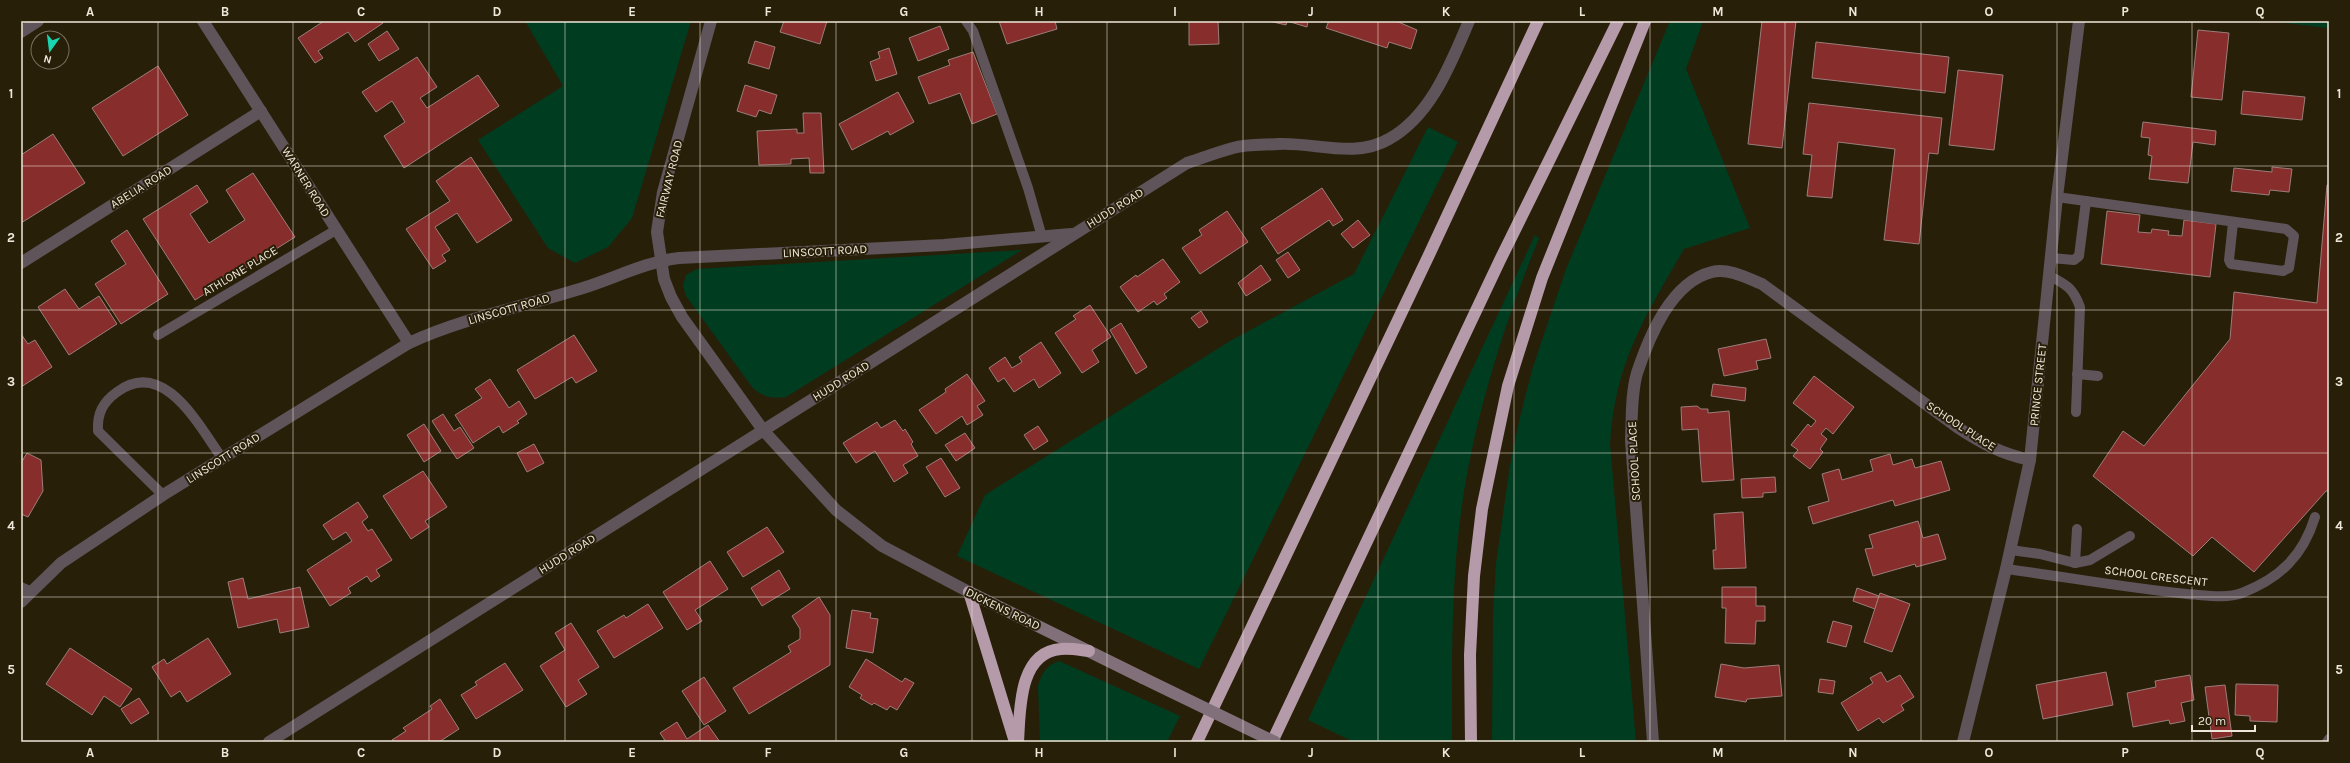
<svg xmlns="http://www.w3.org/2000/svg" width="2350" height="763" font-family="Karla,sans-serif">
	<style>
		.green { fill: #003d20 }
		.building { fill: #872d2b; stroke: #9c7d7a }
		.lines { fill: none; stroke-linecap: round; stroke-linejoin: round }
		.lane { stroke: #5e545a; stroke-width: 10 }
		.street { stroke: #5e545a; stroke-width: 12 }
		.secondary { stroke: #81707a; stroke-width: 12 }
		.highway { stroke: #b59aa9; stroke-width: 12 }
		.secondary-bridge { stroke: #81707a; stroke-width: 12 }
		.grid { fill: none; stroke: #eee8da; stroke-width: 1; stroke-opacity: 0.55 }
		.labels { text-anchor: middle; stroke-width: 4; stroke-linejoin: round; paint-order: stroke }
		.street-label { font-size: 12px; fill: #eee8da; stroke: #281f09 }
		.neatline { fill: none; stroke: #eee8da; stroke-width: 1.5 }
		.grid-label { font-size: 13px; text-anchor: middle; font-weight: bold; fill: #eee8da }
	</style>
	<rect width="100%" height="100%" fill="#281f09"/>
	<g class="green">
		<path d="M525 21H691L632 218 608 247 575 263 548 248 478 140 563 86Z"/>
		<path d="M1670 21H1703L1686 69 1750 228 1684 249C1645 317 1615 362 1610 444L1636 742H1492L1493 614 1496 564 1510 465 1520 417 1533 367 1566 269Z"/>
		<path d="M2269 21H2329V29L2327 28Z"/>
		<path d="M1428 127 1458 142 1199 669 957 556 985 495 1230 341 1354 274Z"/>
		<path d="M1535 235 1539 238C1500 335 1469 433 1458 537 1451 605 1452 674 1452 742H1354L1308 720Z"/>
		<path d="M1022 250 786 397C772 399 762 397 752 387L686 296 683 286 686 275 697 269Z"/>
		<path d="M1059 661 1180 716 1167 742H1040L1038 686C1041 674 1047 665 1059 661Z"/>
	</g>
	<g class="building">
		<path d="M324 21H382L383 23 355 42 348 32 318 51 323 58 315 63 298 38Z"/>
		<path d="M784 21H827L820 44 780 32Z"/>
		<path d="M999 21H1055L1057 29 1007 44Z"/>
		<path d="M1189 21H1218L1219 44 1189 45Z"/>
		<path d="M1269 21H1308L1307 27 1287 21 1286 25Z"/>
		<path d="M1329 21H1396L1417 30 1411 49 1389 42 1387 48 1326 28Z"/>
		<path d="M1762 21H1796L1782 148 1748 144Z"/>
		<path d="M940 26 949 49 918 61 909 38Z"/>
		<path d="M2198 30 2229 33 2222 100 2191 97Z"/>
		<path d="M387 31 399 49 379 61 368 44Z"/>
		<path d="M755 41 775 47 769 69 748 63Z"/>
		<path d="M1816 42 1949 57 1945 93 1812 78Z"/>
		<path d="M889 48 897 74 876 81 870 62 880 58 878 52Z"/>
		<path d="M973 52 997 114 972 124 960 93 929 104 918 77 950 65 948 60Z"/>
		<path d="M417 57 437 87 420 98 427 108 478 75 499 106 404 168 384 136 405 122 392 101 376 112 362 92Z"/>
		<path d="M158 66 188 115 123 156 92 108Z"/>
		<path d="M1958 70 2003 75 1994 150 1949 145Z"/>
		<path d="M745 85 777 95 771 114 759 110 756 117 737 111Z"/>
		<path d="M2243 91 2305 97 2302 120 2241 114Z"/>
		<path d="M898 92 914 122 890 135 888 131 852 150 839 124Z"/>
		<path d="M1809 103 1942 118 1938 154 1929 153 1919 244 1884 240 1895 149 1838 142 1832 198 1807 196 1812 155 1803 154Z"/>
		<path d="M803 113H821L824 173H810L809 158 791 159V164L759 165 757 131 797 129V133H804Z"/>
		<path d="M2143 122 2216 131 2215 145 2193 142 2188 183 2149 179 2152 156 2148 155 2150 138 2141 137Z"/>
		<path d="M53 134 85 183 21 223V155Z"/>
		<path d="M471 157 512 220 477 243 457 213 435 227 450 250 442 255 446 261 433 269 406 229 450 201 436 181Z"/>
		<path d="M2272 167 2292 169 2289 192 2270 190 2269 195 2231 191 2234 168 2272 172Z"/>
		<path d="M253 173 295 237 195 300 143 219 197 185 208 202 190 214 209 243 245 220 226 190Z"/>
		<path d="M2327 185H2329V491H2326L2254 572 2212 537 2193 556 2093 476 2123 431 2144 446 2230 339 2234 292 2317 303Z"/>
		<path d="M1322 188 1343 220 1333 226 1329 220 1278 254 1261 228Z"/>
		<path d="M1227 211 1248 242 1200 274 1182 248 1202 235 1199 230Z"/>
		<path d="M2107 211 2140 215 2138 232 2151 233 2152 229 2169 231 2168 235 2182 236 2184 220 2216 224 2210 277 2101 264Z"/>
		<path d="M1358 220 1370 235 1353 248 1341 234Z"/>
		<path d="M127 230 168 294 121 324 95 284 126 264 111 241Z"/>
		<path d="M1288 252 1300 270 1288 278 1276 260Z"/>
		<path d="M1163 259 1180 282 1164 294 1167 298 1157 305 1154 301 1138 312 1120 287 1136 275 1137 277Z"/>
		<path d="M1261 265 1271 280 1246 296 1238 283Z"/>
		<path d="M65 289 79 309 99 296 117 324 69 355 38 307Z"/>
		<path d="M1090 305 1111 337 1092 350 1099 362 1082 373 1055 333 1076 319 1073 316Z"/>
		<path d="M1201 311 1208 322 1199 328 1191 318Z"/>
		<path d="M1121 323 1147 367 1136 374 1110 330Z"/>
		<path d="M21 334 28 344 35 340 52 367 21 387Z"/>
		<path d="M574 335 597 371 576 383 572 377 535 399 517 370Z"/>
		<path d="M1766 339 1771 358 1756 361 1758 369 1724 376 1718 349Z"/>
		<path d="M1041 342 1061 373 1039 388 1034 379 1014 392 1004 378 998 382 989 368 1005 357 1012 368 1022 362 1019 357Z"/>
		<path d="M967 374 985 401 977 406 983 415 967 425 962 416 936 434 919 410 946 392 945 389Z"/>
		<path d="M1814 376 1854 407 1833 434 1826 428 1821 434 1827 439 1820 449 1823 452 1810 469 1793 456 1798 450 1791 445 1808 424 1811 427 1816 421 1793 403Z"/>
		<path d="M490 379 509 408 519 401 527 414 517 421 519 423 503 433 499 426 473 443 455 415 482 398 475 389Z"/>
		<path d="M1713 384 1746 388 1745 401 1711 396Z"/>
		<path d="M1697 406 1701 409H1708V413L1729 411 1734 480 1702 482 1698 429 1682 430 1681 407Z"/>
		<path d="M443 414 454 431 460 427 474 448 457 459 432 421Z"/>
		<path d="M895 420 903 431 905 429 913 442 911 444 918 456 903 465 908 473 894 482 875 451 856 463 843 443 877 422 881 428Z"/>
		<path d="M424 424 441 451 424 462 407 435Z"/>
		<path d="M1038 426 1048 441 1034 450 1024 435Z"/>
		<path d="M965 433 975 448 956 461 945 445Z"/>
		<path d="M534 444 544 463 527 472 517 453Z"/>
		<path d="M27 453 41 460 43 491 28 517 21 514V463Z"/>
		<path d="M1890 454 1893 465 1912 459 1915 468 1941 461 1950 490 1895 506 1893 500 1813 524 1808 507 1829 501 1822 474 1839 469 1842 480 1873 471 1870 460Z"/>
		<path d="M941 458 960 488 945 497 926 467Z"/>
		<path d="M423 471 447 507 425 521 429 527 411 539 383 496Z"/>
		<path d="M1775 477 1776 492 1763 493V497L1742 498 1741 479Z"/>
		<path d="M358 502 368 517 362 522 368 531 372 529 392 560 376 570 380 576 371 582 367 576 348 588 351 593 330 606 307 570 352 541 346 532 333 540 323 525Z"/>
		<path d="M1743 512 1746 568 1714 569 1713 550H1716L1714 514Z"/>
		<path d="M1918 521 1923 538 1938 534 1946 559 1916 567 1915 564 1873 576 1865 549 1873 548 1869 535Z"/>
		<path d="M767 527 784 552 743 577 727 552Z"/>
		<path d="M710 561 728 589 695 610 702 621 687 630 663 592Z"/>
		<path d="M779 570 790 589 762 606 751 588Z"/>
		<path d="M243 578 248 599 300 587 309 627 280 633 277 619 238 628 228 582Z"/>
		<path d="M1722 587H1756V606H1765V621H1756L1755 644 1725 643 1726 608H1722Z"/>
		<path d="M1857 588 1879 596 1875 609 1853 601Z"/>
		<path d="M1880 593 1910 604 1892 652 1864 642Z"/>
		<path d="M819 597 830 615V665L749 714 733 688 791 652 788 646 800 639V629L792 616Z"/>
		<path d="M648 604 663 628 614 658 597 631 624 615 626 618Z"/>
		<path d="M852 610 871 613 870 618 878 619 873 653 846 648Z"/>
		<path d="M1833 621 1852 626 1846 647 1827 642Z"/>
		<path d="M571 623 599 667 578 680 587 694 566 707 540 666 565 650 555 633Z"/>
		<path d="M208 638 231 674 187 702 180 691 171 697 152 667 164 659 167 664Z"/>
		<path d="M70 648 132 689 120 707 104 696 92 715 46 684Z"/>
		<path d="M866 659 902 682 905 678 914 683 897 710 890 706 887 710 874 703 872 705 860 698 862 695 849 687Z"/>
		<path d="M505 663 523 690 476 719 461 695 477 685 475 682Z"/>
		<path d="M1721 664 1744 668 1779 665 1782 696 1747 699 1746 702 1715 697Z"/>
		<path d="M1881 672 1887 682 1900 675 1914 697 1901 705 1904 710 1883 723 1879 718 1858 731 1841 703 1873 683 1870 678Z"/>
		<path d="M2106 672 2113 705 2043 719 2036 685Z"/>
		<path d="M2190 675 2194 700 2181 703 2185 721 2170 724 2169 720 2133 727 2127 693 2156 687 2155 681Z"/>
		<path d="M704 677 726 711 704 725 682 691Z"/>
		<path d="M1820 679 1835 681 1833 694 1818 692Z"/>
		<path d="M2236 684 2278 685 2277 722 2250 721V716L2235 715Z"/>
		<path d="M2225 685 2232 736 2212 739 2205 687Z"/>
		<path d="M139 698 149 713 131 724 121 709Z"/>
		<path d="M440 699 459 729 439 742H393L392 740 406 731 403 728 432 709 430 706Z"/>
		<path d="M677 722 687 739 708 725 720 742H666L660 733Z"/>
	</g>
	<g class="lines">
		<g class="lane">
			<path d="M966 21 973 31 1028 188 1042 237"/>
			<path d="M2057 197 2286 229 2294 236 2289 268 2283 271 2231 264 2229 260 2233 223"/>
			<path d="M2051 258 2074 260 2079 256 2086 201"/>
			<path d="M2050 276C2067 285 2073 288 2080 307L2076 412"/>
			<path d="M158 335 336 230"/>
			<path d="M2077 374 2098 376"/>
			<path d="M163 495 98 431C97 413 103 402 117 392 164 357 199 426 222 458"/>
			<path d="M2011 550 2040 554 2075 563 2077 529"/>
			<path d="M2075 563 2090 560 2130 536"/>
			<path d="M2006 569C2067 577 2127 588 2187 594 2204 595 2226 599 2242 593 2280 578 2303 556 2315 517"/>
			<path d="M21 587 30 591"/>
			<path d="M2327 742 2329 739"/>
		</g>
		<g class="street">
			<path d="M203 21 409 343"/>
			<path d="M711 21 663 192 657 232 664 279 671 297 682 317 763 430 836 510 882 546 969 592"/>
			<path d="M21 32 38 21"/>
			<path d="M21 263 261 111"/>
			<path d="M21 602 61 563 163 495 409 343C465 317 527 306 586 287 617 277 646 262 679 258L944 245 1071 234"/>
			<path d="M269 742 1187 163C1202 158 1218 152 1233 148 1247 144 1264 145 1278 144 1315 142 1355 159 1389 139 1431 116 1451 63 1469 21"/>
			<path d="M1653 742 1631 440C1632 418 1631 394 1637 373 1649 337 1671 282 1712 272 1729 268 1747 278 1762 284L1957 427C1981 443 2002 454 2030 460"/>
			<path d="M1963 742 2006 569 2030 460 2057 197 2079 21"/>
		</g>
		<path class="secondary" d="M969 592 1143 678"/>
		<g class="highway">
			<path d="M969 592 1015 742"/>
			<path d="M1018 742C1020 712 1018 652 1061 649 1070 648 1080 650 1089 651"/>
			<path d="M1197 742 1428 257 1538 21"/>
			<path d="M1272 742 1500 260 1618 21"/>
			<path d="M1471 742 1470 655 1474 576 1482 509 1508 386 1542 278 1645 21"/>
		</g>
		<path class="secondary-bridge" d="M1143 678 1275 742"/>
	</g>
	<path class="grid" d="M158 21V742M293 21V742M429 21V742M565 21V742M700 21V742M836 21V742M972 21V742M1107 21V742M1243 21V742M1378 21V742M1514 21V742M1650 21V742M1785 21V742M1921 21V742M2057 21V742M2192 21V742M21 166H2329M21 310H2329M21 453H2329M21 597H2329"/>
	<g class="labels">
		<g class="street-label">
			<text transform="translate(669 179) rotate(-76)" y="4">FAIRWAY ROAD</text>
			<text transform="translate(306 182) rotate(58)" y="4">WARNER ROAD</text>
			<text transform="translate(141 187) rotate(-32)" y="4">ABELIA ROAD</text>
			<text transform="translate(1115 208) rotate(-32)" y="4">HUDD ROAD</text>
			<text transform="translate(825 251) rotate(-3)" y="4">LINSCOTT ROAD</text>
			<text transform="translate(240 271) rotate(-31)" y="4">ATHLONE PLACE</text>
			<text transform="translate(509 309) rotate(-16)" y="4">LINSCOTT ROAD</text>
			<text transform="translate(841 381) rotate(-32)" y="4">HUDD ROAD</text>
			<text transform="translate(2038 385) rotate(-84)" y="4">PRINCE STREET</text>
			<text transform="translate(1961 426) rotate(33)" y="4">SCHOOL PLACE</text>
			<text transform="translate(223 458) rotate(-32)" y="4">LINSCOTT ROAD</text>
			<text transform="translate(1634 461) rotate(-93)" y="4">SCHOOL PLACE</text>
			<text transform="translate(567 554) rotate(-32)" y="4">HUDD ROAD</text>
			<text transform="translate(2156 576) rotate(7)" y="4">SCHOOL CRESCENT</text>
			<text transform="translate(1003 609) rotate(26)" y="4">DICKENS ROAD</text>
		</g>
	</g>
	<rect width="2350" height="763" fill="none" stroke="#281f09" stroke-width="44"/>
	<g transform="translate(50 50) rotate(194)"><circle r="19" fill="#281f09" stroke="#776f5d"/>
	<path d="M0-3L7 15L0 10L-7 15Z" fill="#19d5b2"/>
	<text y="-6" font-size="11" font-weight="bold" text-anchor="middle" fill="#eee8da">N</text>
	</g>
	<path d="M2192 725v6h63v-6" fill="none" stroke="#eee8da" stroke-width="2"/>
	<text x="2198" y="725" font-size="12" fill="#eee8da" stroke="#281f09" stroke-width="3" paint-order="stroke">20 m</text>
	<rect x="22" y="22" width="2306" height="719" class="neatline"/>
	<g class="grid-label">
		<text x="90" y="16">A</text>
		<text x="225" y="16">B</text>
		<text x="361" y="16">C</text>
		<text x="497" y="16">D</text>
		<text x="632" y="16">E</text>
		<text x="768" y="16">F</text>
		<text x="904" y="16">G</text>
		<text x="1039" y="16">H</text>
		<text x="1175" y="16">I</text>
		<text x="1311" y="16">J</text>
		<text x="1446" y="16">K</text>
		<text x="1582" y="16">L</text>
		<text x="1718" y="16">M</text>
		<text x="1853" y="16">N</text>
		<text x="1989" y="16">O</text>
		<text x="2125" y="16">P</text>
		<text x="2260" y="16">Q</text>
		<text x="11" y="98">1</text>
		<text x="2339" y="98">1</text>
		<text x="11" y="242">2</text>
		<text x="2339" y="242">2</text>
		<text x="11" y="386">3</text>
		<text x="2339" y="386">3</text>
		<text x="11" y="530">4</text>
		<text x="2339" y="530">4</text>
		<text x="11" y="674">5</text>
		<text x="2339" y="674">5</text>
		<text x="90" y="757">A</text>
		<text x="225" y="757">B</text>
		<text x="361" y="757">C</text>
		<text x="497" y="757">D</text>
		<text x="632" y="757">E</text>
		<text x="768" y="757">F</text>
		<text x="904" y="757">G</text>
		<text x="1039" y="757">H</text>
		<text x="1175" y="757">I</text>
		<text x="1311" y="757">J</text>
		<text x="1446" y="757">K</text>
		<text x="1582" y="757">L</text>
		<text x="1718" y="757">M</text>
		<text x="1853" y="757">N</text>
		<text x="1989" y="757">O</text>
		<text x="2125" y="757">P</text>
		<text x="2260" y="757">Q</text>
	</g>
</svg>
